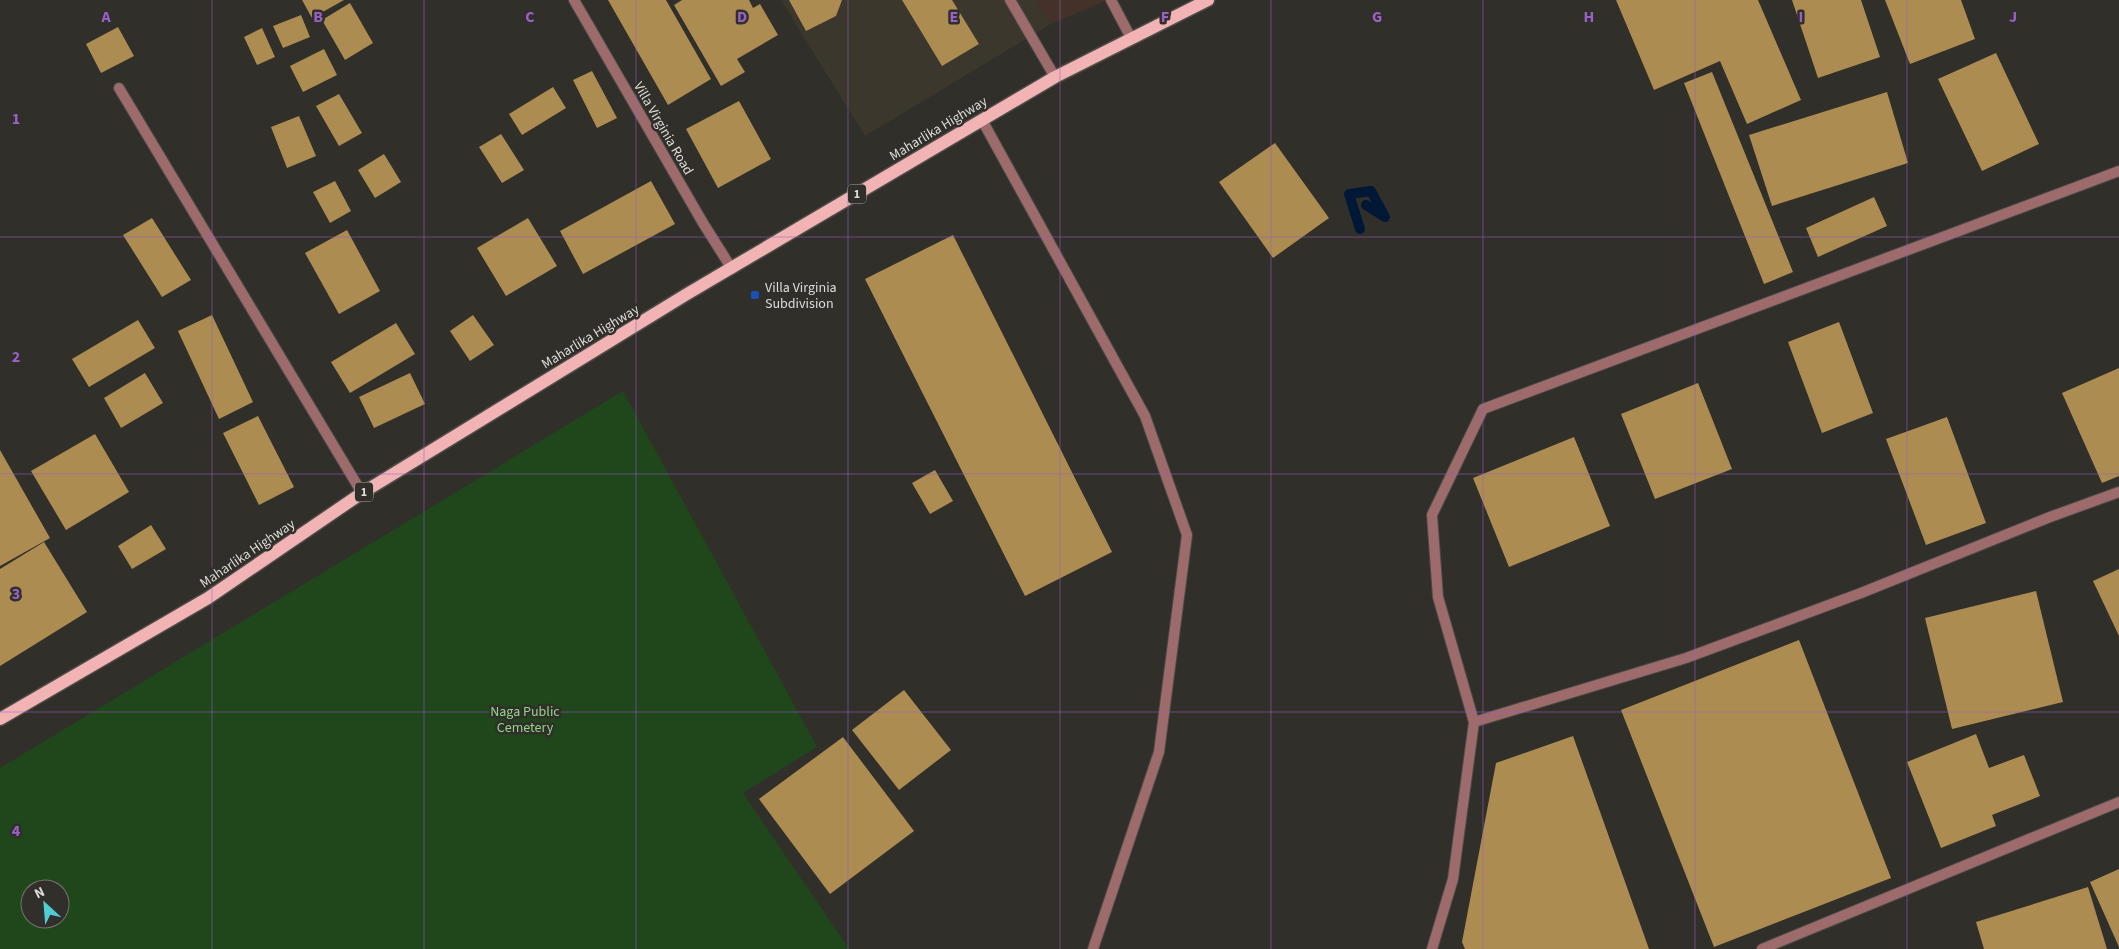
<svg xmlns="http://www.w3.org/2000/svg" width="2119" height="949" font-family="'Source Sans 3',sans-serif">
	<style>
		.built { fill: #3c372c }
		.industrial { fill: #44322a }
		.green { fill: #20461c; fill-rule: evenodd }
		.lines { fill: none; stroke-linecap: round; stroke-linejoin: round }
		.stream { stroke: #001836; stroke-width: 10 }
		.building { fill: #ad8c52 }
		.lane-casing { stroke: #4d4b46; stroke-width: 12 }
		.street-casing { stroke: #4d4b46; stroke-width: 12 }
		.primary-casing { stroke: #4d4b46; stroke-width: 15 }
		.lane { stroke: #9e6b6d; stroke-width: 10 }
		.street { stroke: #9e6b6d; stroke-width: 10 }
		.primary { stroke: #f2b3b5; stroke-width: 12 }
		.grid { fill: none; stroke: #9961c7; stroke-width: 1; stroke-opacity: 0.55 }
		.transit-dot { fill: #1a4fb4; stroke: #312f2a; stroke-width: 2 }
		.labels { text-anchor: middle; stroke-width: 5; stroke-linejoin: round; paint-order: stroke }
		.shield { fill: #312f2a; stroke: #aaa8a4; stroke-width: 1 }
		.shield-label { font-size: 12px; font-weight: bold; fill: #dedcd9 }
		.street-label { font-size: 14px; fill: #dedcd9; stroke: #312f2a }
		.poi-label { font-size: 14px; fill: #dedcd9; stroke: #312f2a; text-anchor: start }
		.park-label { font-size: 14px; fill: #94d28c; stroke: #312f2a }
		.grid-label { font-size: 16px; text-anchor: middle; font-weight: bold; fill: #9961c7; stroke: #312f2a; stroke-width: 5; stroke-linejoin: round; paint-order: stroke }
	</style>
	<rect width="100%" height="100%" fill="#312f2a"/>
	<path class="built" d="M781 0H1036L1051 24 865 136Z"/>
	<path class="industrial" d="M1036 0H1107L1051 24Z"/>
	<path class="green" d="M623 391 817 747 743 793 849 949H0V768ZM30 889H60V919H30Z"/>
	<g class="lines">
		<path class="stream" d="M1360 229 1349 194 1371 191 1385 217 1366 205"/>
	</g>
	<g class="building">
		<path d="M302 0H344L312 18Z"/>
		<path d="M608 0H666L711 79 668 105Z"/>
		<path d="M682 0H749L753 8 760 4 778 35 737 59 745 72 721 86 674 5Z"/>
		<path d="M789 0H842L836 16 806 31Z"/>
		<path d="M902 0H952L979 44 942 66Z"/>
		<path d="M1616 0H1758L1801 100 1747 124 1720 61 1654 90Z"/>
		<path d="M1792 0H1861L1880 57 1818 78Z"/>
		<path d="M1885 0H1961L1975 39 1910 64Z"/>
		<path d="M350 3 373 43 345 60 322 20Z"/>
		<path d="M301 15 310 37 283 48 273 26Z"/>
		<path d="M118 27 134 56 101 73 86 44Z"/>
		<path d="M262 28 275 57 257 65 244 37Z"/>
		<path d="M324 49 337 75 303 92 290 66Z"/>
		<path d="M1996 53 2039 144 1982 171 1938 79Z"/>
		<path d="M592 71 617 118 597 128 573 80Z"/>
		<path d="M1712 72 1793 272 1764 284 1684 83Z"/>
		<path d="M553 87 566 108 522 135 509 114Z"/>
		<path d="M1887 92 1908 163 1772 206 1749 135Z"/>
		<path d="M339 94 362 133 339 146 316 106Z"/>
		<path d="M739 101 771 159 718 188 686 129Z"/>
		<path d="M299 116 316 156 287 168 271 127Z"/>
		<path d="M501 134 524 170 502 183 479 147Z"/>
		<path d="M1275 143 1329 218 1273 258 1219 182Z"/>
		<path d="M384 154 401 182 375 198 358 170Z"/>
		<path d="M335 181 351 211 330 223 313 192Z"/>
		<path d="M651 181 675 224 583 274 560 231Z"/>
		<path d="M1874 197 1887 226 1818 257 1806 228Z"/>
		<path d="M152 218 191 280 162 297 123 235Z"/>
		<path d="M528 218 557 266 506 296 477 248Z"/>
		<path d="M347 230 380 291 339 314 305 253Z"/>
		<path d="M953 235 1112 552 1025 596 865 279Z"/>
		<path d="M212 315 253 402 219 419 178 331Z"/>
		<path d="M473 315 494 345 470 361 450 331Z"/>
		<path d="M138 320 155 348 89 387 72 359Z"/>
		<path d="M1839 322 1873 413 1822 433 1788 342Z"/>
		<path d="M396 323 415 354 350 393 331 362Z"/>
		<path d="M2119 368V476L2102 483 2062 393Z"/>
		<path d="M145 373 163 403 121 428 104 398Z"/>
		<path d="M410 373 425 404 374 428 359 397Z"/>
		<path d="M1698 383 1732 469 1655 499 1621 414Z"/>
		<path d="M258 416 294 487 259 505 223 433Z"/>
		<path d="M1947 417 1986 523 1926 545 1886 439Z"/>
		<path d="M95 434 129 492 66 530 31 471Z"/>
		<path d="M1574 437 1610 526 1509 567 1473 478Z"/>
		<path d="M0 450 50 538 0 566Z"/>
		<path d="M935 470 953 501 930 514 912 483Z"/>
		<path d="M151 525 166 549 132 569 118 546Z"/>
		<path d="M44 542 87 612 0 666V569Z"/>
		<path d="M2119 569V636L2093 581Z"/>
		<path d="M2036 591 2063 702 1952 729 1925 618Z"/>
		<path d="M1799 640 1891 878 1714 947 1621 710Z"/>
		<path d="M904 690 951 750 899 790 852 730Z"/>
		<path d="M1976 734 1989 768 2024 755 2040 796 1992 815 1996 826 1941 848 1907 762Z"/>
		<path d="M1573 736 1649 949H1465L1462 942 1496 763Z"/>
		<path d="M843 737 914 831 830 894 759 799Z"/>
		<path d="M2119 869V947L2090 882Z"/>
		<path d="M2088 887 2107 949H1984L1976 922Z"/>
	</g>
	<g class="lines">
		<defs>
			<g id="lane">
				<path d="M1010 0 1055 77"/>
				<path d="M1111 0 1131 38"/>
				<path d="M119 88 362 493"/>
			</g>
			<g id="street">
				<path d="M574 0 703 223 732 269"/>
				<path d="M982 120 1145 416 1187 535 1159 752 1093 949"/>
				<path d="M1474 722 1686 658 1861 593 2050 517 2119 492"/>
				<path d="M1432 949 1453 879 1474 722 1438 597 1432 515 1483 409 2119 171"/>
				<path d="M1762 949 2119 802"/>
			</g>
			<path id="primary" d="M0 719 208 598 362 493 687 294 1055 77 1208 0"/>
		</defs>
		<use href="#lane" class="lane-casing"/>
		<use href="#street" class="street-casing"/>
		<use href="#primary" class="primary-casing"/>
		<use href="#lane" class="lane"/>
		<use href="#street" class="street"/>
		<use href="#primary" class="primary"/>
	</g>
	<path class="grid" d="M212 0V949M424 0V949M636 0V949M848 0V949M1060 0V949M1271 0V949M1483 0V949M1695 0V949M1907 0V949M0 237H2119M0 474H2119M0 712H2119"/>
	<rect class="transit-dot" x="750" y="290" width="10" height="10" rx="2.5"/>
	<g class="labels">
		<g class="shield">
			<rect x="848" y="184.5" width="18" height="19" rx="4"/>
			<rect x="355" y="482.5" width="18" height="19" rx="4"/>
		</g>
		<g class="shield-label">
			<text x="857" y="198">1</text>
			<text x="364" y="496">1</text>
		</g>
		<g class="street-label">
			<text transform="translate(664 128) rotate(60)" y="5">Villa Virginia Road</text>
			<text transform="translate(938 128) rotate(-31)" y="5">Maharlika Highway</text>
			<text transform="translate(590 336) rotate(-31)" y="5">Maharlika Highway</text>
			<text transform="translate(247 553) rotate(-34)" y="5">Maharlika Highway</text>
		</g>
		<g class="poi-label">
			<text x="765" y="292">Villa Virginia<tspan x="765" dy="16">Subdivision</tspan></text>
		</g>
		<g class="park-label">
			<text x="525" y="716">Naga Public<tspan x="525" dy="16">Cemetery</tspan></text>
		</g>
	</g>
	<g class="grid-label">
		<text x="106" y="22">A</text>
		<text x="318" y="22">B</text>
		<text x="530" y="22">C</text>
		<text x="742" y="22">D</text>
		<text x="954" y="22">E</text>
		<text x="1165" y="22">F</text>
		<text x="1377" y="22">G</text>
		<text x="1589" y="22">H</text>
		<text x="1801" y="22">I</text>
		<text x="2013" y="22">J</text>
		<text x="16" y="124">1</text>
		<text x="16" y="362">2</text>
		<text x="16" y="599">3</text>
		<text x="16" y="836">4</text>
	</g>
	<g transform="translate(45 904) rotate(334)"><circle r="24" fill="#312f2a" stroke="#767470"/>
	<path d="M0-4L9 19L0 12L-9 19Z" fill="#52cbd7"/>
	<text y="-8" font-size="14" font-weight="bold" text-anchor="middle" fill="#dedcd9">N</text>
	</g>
</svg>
